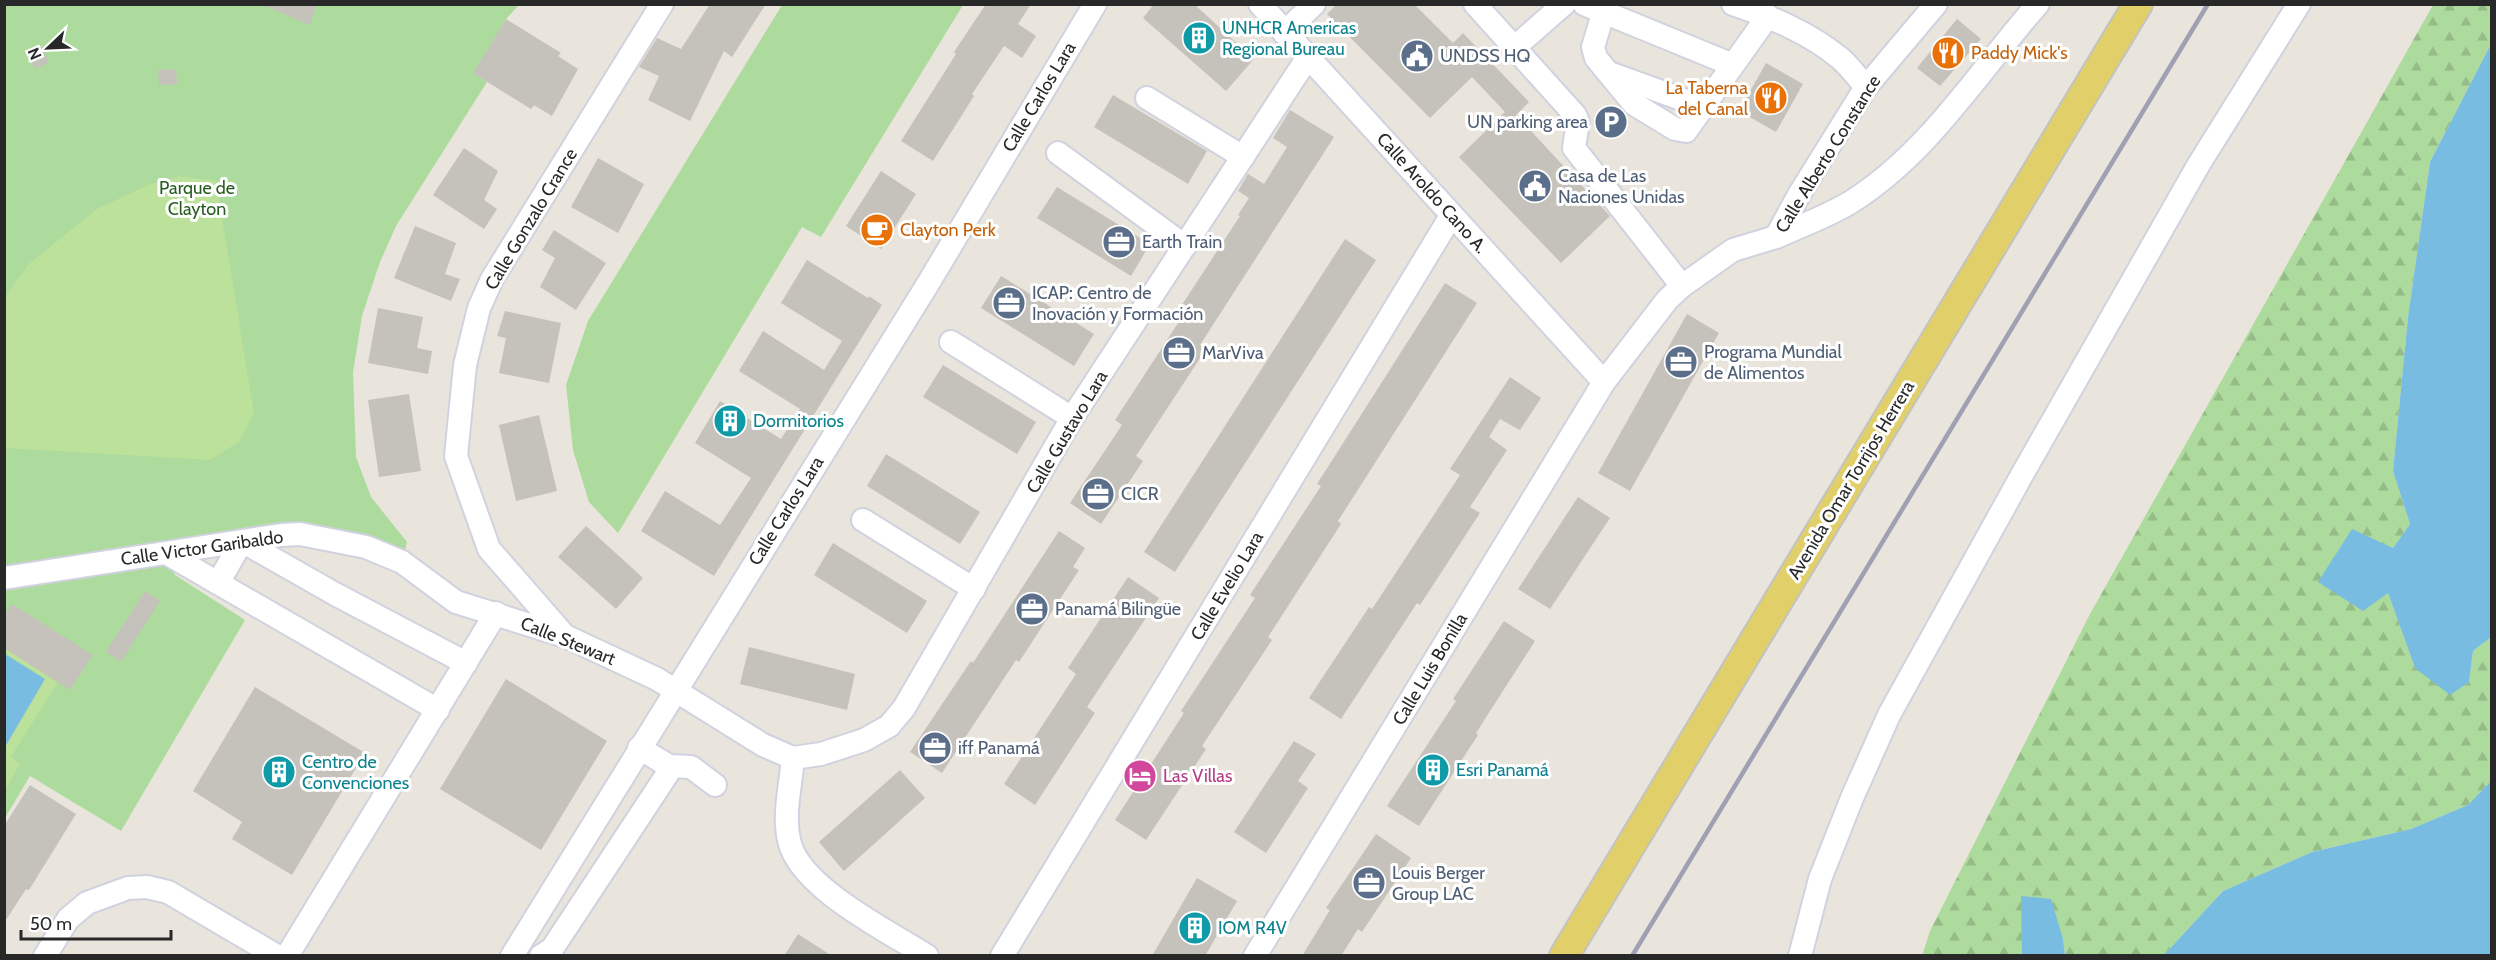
<svg xmlns="http://www.w3.org/2000/svg" width="2496" height="960" font-family="Cabin,sans-serif">
	<style>
		.grass { fill: #adda9d }
		.forest { fill: url(#forest-firs) }
		.pitch { fill: #bce19a }
		.water { fill: #79bce1 }
		.building { fill: #c5c1bb }
		.lines { fill: none; stroke-linecap: round; stroke-linejoin: round }
		.minor-casing { stroke: #d1d2e0; stroke-width: 26 }
		.major-casing { stroke: #c3c3c3; stroke-width: 32 }
		.minor { stroke: #fff; stroke-width: 22 }
		.major { stroke: #e1d069; stroke-width: 28 }
		.rail { stroke: #9fa0b1; stroke-width: 4.5 }
		.labels { text-anchor: middle; stroke-width: 6; stroke-linejoin: round; paint-order: stroke }
		.culture-label { font-size: 18px; fill: #0d838f; stroke: #fff; text-anchor: start }
		.food-label { font-size: 18px; fill: #c56008; stroke: #fff; text-anchor: start }
		.service-label { font-size: 18px; fill: #4e5e75; stroke: #fff; text-anchor: start }
		.street-label { font-size: 18px; fill: #282828; stroke: #fff }
		.park-label { font-size: 18px; fill: #285d21; stroke: #fff }
		.hotel-label { font-size: 18px; fill: #b23c85; stroke: #fff; text-anchor: start }
	</style>
	<defs>
		<pattern id="forest-firs" width="22" height="20" patternUnits="userSpaceOnUse" patternTransform="scale(1.5)"><rect width="22" height="20" fill="#adda9d"/><path d="M5 1l3.5 6h-7zM16 11l3.5 6h-7z" fill="#95bb87"/></pattern>
	</defs>
	<rect width="100%" height="100%" fill="#e9e5dc"/>
	<g class="grass">
		<path d="M5 5H519L506 19 474 73 487 82 396 226 380 262 362 316 353 372 356 457 371 497 407 542 402 562 329 539 166 553 175 575 245 620 121 831 30 776 5 818Z"/>
		<path d="M782 5H963L821 237 802 227 618 533 589 502 573 450 566 385 588 321Z"/>
	</g>
	<path class="forest" d="M2433 5H2491V44L2430 162 2408 317 2393 471 2410 524 2393 548 2388 593 2415 668 2469 682 2473 651 2491 637V781L2468 805 2411 829 2312 852 2223 891 2164 955H2065L2063 939 2022 896V954L1922 956 1930 931 2090 614Z"/>
	<g class="pitch">
		<path d="M179 176 216 181 254 413 239 442 210 460 5 448V297L30 263 97 209 148 185Z"/>
		<path d="M12 604 77 645 84 669 70 690 58 682 11 757 20 764 5 790 4 616Z"/>
	</g>
	<g class="water">
		<path d="M2491 44V637L2473 651 2469 682 2450 695 2415 668 2388 593 2363 611 2318 582 2352 529 2393 548 2410 524 2393 471 2408 317 2430 162Z"/>
		<path d="M5 654 45 679 5 747Z"/>
		<path d="M2491 781V955H2164L2223 891 2312 852 2411 829 2468 805Z"/>
		<path d="M2021 896 2051 899 2063 939 2065 955H2019L2022 954Z"/>
	</g>
	<g class="building">
		<path d="M261 4H317L310 25Z"/>
		<path d="M710 4H766L732 57 724 51 690 121 648 100 659 76 639 67 657 38 681 49Z"/>
		<path d="M986 4H1031L1018 24 1036 36 1022 58 1004 46 972 94 974 96 933 161 901 141 956 54 954 52Z"/>
		<path d="M1154 4H1194L1254 59 1226 91 1143 18Z"/>
		<path d="M1337 4H1414L1453 43 1463 33 1529 102 1516 115 1610 216 1561 263 1459 157 1505 112 1472 77 1430 118 1327 14Z"/>
		<path d="M506 19 561 53 558 56 578 69 552 116 534 105 531 109 473 73Z"/>
		<path d="M1957 19 1981 39 1940 86 1917 68Z"/>
		<path d="M42 46 49 63 35 69 28 52Z"/>
		<path d="M1766 63 1803 84 1776 132 1739 111Z"/>
		<path d="M176 69 177 84 159 85 158 70Z"/>
		<path d="M1113 95 1207 151 1188 184 1094 127Z"/>
		<path d="M1290 110 1334 137 1200 345 1206 349 1136 456 1143 461 1101 524 1070 503 1122 425 1115 420 1182 317 1176 314 1240 216 1238 215 1249 198 1238 191 1248 174 1264 184 1287 147 1273 138Z"/>
		<path d="M464 148 498 171 484 200 497 209 484 229 433 195Z"/>
		<path d="M598 158 644 184 618 233 571 207Z"/>
		<path d="M881 171 916 194 881 249 846 226Z"/>
		<path d="M1057 187 1150 244 1131 276 1037 218Z"/>
		<path d="M415 226 456 243 445 274 460 279 451 301 394 278Z"/>
		<path d="M554 230 606 263 576 310 540 287 555 258 542 250Z"/>
		<path d="M1345 239 1376 260 1175 572 1144 552Z"/>
		<path d="M807 260 868 298 869 296 882 305 714 576 641 531 665 491 720 525 751 478 695 443 720 401 781 439 800 409 739 371 763 331 824 370 842 341 781 303Z"/>
		<path d="M1001 276 1094 334 1074 366 981 308Z"/>
		<path d="M1445 283 1477 303 1338 521 1341 524 1268 637 1272 640 1202 746 1206 749 1146 840 1115 820 1184 713 1181 711 1255 598 1250 595 1321 486 1317 484Z"/>
		<path d="M378 308 423 317 417 348 432 351 428 374 368 363Z"/>
		<path d="M505 311 561 323 549 383 499 373 506 338 497 336Z"/>
		<path d="M1687 314 1719 333 1630 491 1598 473Z"/>
		<path d="M943 365 1036 422 1017 454 923 397Z"/>
		<path d="M1510 377 1541 398 1520 430 1500 419 1489 437 1507 450 1470 507 1480 513 1420 605 1417 603 1341 719 1309 698 1369 607 1372 609 1460 475 1450 469Z"/>
		<path d="M409 394 421 471 379 477 368 400Z"/>
		<path d="M539 415 557 491 516 501 499 425Z"/>
		<path d="M886 454 980 512 960 544 867 486Z"/>
		<path d="M1578 497 1610 518 1550 609 1518 589Z"/>
		<path d="M586 526 643 578 616 609 558 557Z"/>
		<path d="M1059 531 1085 548 1073 567 1079 570 1019 662 1016 660 942 773 910 752 971 661 973 663Z"/>
		<path d="M833 543 927 601 907 633 814 575Z"/>
		<path d="M1128 577 1159 598 1087 707 1095 713 1035 805 1004 784 1076 674 1068 668Z"/>
		<path d="M145 591 160 601 121 662 106 652Z"/>
		<path d="M12 604 93 655 70 690 4 648V616Z"/>
		<path d="M1504 621 1535 641 1476 733 1478 735 1419 826 1387 806 1456 701 1453 699Z"/>
		<path d="M749 647 855 674 847 710 740 684Z"/>
		<path d="M506 679 607 741 541 850 440 789Z"/>
		<path d="M255 687 365 753 292 875 232 839 242 822 193 791Z"/>
		<path d="M1294 741 1316 754 1298 781 1308 788 1266 853 1234 832Z"/>
		<path d="M900 770 925 798 844 871 819 842Z"/>
		<path d="M30 785 76 814 29 890 26 889 4 923V826Z"/>
		<path d="M1376 834 1411 858 1362 932 1358 929 1341 956H1302L1330 910 1326 908Z"/>
		<path d="M1197 878 1237 901 1205 956H1152Z"/>
		<path d="M798 934 832 956H784Z"/>
	</g>
	<g class="lines">
		<defs>
			<g id="minor">
				<path d="M1260 4 1604 382"/>
				<path d="M1475 4 1575 115 1578 122 1574 148 1682 286"/>
				<path d="M1584 4 1733 65"/>
				<path d="M1733 4C1771 17 1810 33 1841 59 1850 67 1858 78 1866 87"/>
				<path d="M1603 14 1593 47 1596 58 1634 104 1675 129 1686 131 1768 16"/>
				<path d="M1284 33 1314 4"/>
				<path d="M1515 47 1564 4"/>
				<path d="M1612 74 1703 107"/>
				<path d="M1147 98 1243 157"/>
				<path d="M1058 153 1185 246"/>
				<path d="M1776 237C1801 226 1828 216 1851 202 1929 153 1978 72 2038 4"/>
				<path d="M951 342 1072 418"/>
				<path d="M863 520 974 589"/>
				<path d="M166 553 438 710"/>
				<path d="M4 578 281 535 300 534 366 547 402 562 456 602 565 636 657 679 763 745 793 758 821 754 864 740 889 726 904 708 1072 418 1308 57"/>
				<path d="M218 583 242 541 335 594 466 663"/>
				<path d="M564 635 489 549 456 456 465 365 479 308 492 279 662 4"/>
				<path d="M793 758C791 784 783 814 789 840 798 887 888 931 927 956"/>
				<path d="M669 766 691 767 715 785"/>
				<path d="M45 956 68 919 87 903 128 888 147 887 168 892 277 956"/>
				<path d="M287 956 496 613"/>
				<path d="M512 956 929 282 1095 4"/>
				<path d="M541 956 552 949 668 773 669 766 639 748"/>
				<path d="M1002 956 1451 216"/>
				<path d="M1255 956 1604 382 1667 300 1682 286 1733 250 1776 237 1800 193 1866 87 1936 4"/>
				<path d="M1800 956 1820 879 1852 798 1889 715 2023 473 2199 164 2299 4"/>
			</g>
			<path id="major" d="M1564 956 2138 4"/>
		</defs>
		<use href="#minor" class="minor-casing"/>
		<use href="#major" class="major-casing"/>
		<use href="#minor" class="minor"/>
		<use href="#major" class="major"/>
		<path class="rail" d="M1632 956 2208 4"/>
	</g>
	<defs>
		<symbol id="building-disc" viewBox="-11 -11 22 22"><circle r="9.5" fill="#0f9aa8" stroke="#fff"/><path d="M-4-6H4V6H1V3H-1V6H-4ZM-2.5-4.3h1.7v1.8h-1.7ZM.8-4.3h1.7v1.8H.8ZM-2.5-1h1.7V.8h-1.7ZM.8-1h1.7V.8H.8Z" fill="#fff"/></symbol>
		<symbol id="restaurant-disc" viewBox="-11 -11 22 22"><circle r="9.5" fill="#e8710a" stroke="#fff"/><path d="M-5-6h1v4h1v-4h1v4h1v-4h1v5L-1.5 .5V6h-2V.5L-5-1ZM5-6V6H3V1.5H1.5Q1.5-4 5-6Z" fill="#fff"/></symbol>
		<symbol id="civic-disc" viewBox="-11 -11 22 22"><circle r="9.5" fill="#5c6f8a" stroke="#fff"/><path d="M-.6-6.5H3V-4.5H.6V-3L4-1V1h2V6H-6V1h2V-1L-.6-3ZM-1.2 2.5V6h2.4V2.5Z" fill="#fff"/></symbol>
		<symbol id="parking-disc" viewBox="-11 -11 22 22"><circle r="9.5" fill="#5c6f8a" stroke="#fff"/><path d="M-3.5-5.5H1a3.5 3.5 0 0 1 0 7H-1V5.5H-3.5ZM-1-3.4V-.6H.8a1.4 1.4 0 0 0 0-2.8Z" fill="#fff"/></symbol>
		<symbol id="cafe-disc" viewBox="-11 -11 22 22"><circle r="9.5" fill="#e8710a" stroke="#fff"/><path d="M-5.5-4.5H6V0H3Q3 3.5 0 3.5H-2.5Q-5.5 3.5-5.5 0ZM3-3.2v2h1.7v-2ZM-6 4.5H4V6H-6Z" fill="#fff"/></symbol>
		<symbol id="office-disc" viewBox="-11 -11 22 22"><circle r="9.5" fill="#5c6f8a" stroke="#fff"/><path d="M-6-3h4V-5.5h4V-3h4V5H-6ZM-1-4.5V-3h2v-1.5ZM-6 0V1H6V0Z" fill="#fff"/></symbol>
		<symbol id="hotel-disc" viewBox="-11 -11 22 22"><circle r="9.5" fill="#d1479c" stroke="#fff"/><path d="M-6-4.5h1.5V1H6V5H4.5V3h-9V5H-6ZM-4 0a1.8 1.8 0 1 1 3.6 0ZM.5 0V-2.5h3Q6-2.5 6 0Z" fill="#fff"/></symbol>
	</defs>
	<g fill-rule="evenodd">
		<use href="#building-disc" x="1180" y="19" width="38" height="38"/>
		<use href="#restaurant-disc" x="1929" y="34" width="38" height="38"/>
		<use href="#civic-disc" x="1398" y="37" width="38" height="38"/>
		<use href="#restaurant-disc" x="1752" y="79" width="38" height="38"/>
		<use href="#parking-disc" x="1592" y="103" width="38" height="38"/>
		<use href="#civic-disc" x="1516" y="167" width="38" height="38"/>
		<use href="#cafe-disc" x="858" y="211" width="38" height="38"/>
		<use href="#office-disc" x="1100" y="223" width="38" height="38"/>
		<use href="#office-disc" x="990" y="284" width="38" height="38"/>
		<use href="#office-disc" x="1160" y="334" width="38" height="38"/>
		<use href="#office-disc" x="1662" y="343" width="38" height="38"/>
		<use href="#building-disc" x="711" y="402" width="38" height="38"/>
		<use href="#office-disc" x="1079" y="475" width="38" height="38"/>
		<use href="#office-disc" x="1013" y="590" width="38" height="38"/>
		<use href="#office-disc" x="916" y="729" width="38" height="38"/>
		<use href="#building-disc" x="1414" y="751" width="38" height="38"/>
		<use href="#building-disc" x="260" y="753" width="38" height="38"/>
		<use href="#hotel-disc" x="1121" y="757" width="38" height="38"/>
		<use href="#office-disc" x="1350" y="864" width="38" height="38"/>
		<use href="#building-disc" x="1176" y="909" width="38" height="38"/>
	</g>
	<g class="labels">
		<g class="culture-label">
			<text x="1222" y="34">UNHCR Americas<tspan x="1222" dy="21">Regional Bureau</tspan></text>
			<text x="753" y="427">Dormitorios</text>
			<text x="302" y="768">Centro de<tspan x="302" dy="21">Convenciones</tspan></text>
			<text x="1456" y="776">Esri Panamá</text>
			<text x="1218" y="934">IOM R4V</text>
		</g>
		<g class="food-label">
			<text x="1971" y="59">Paddy Mick's</text>
			<text x="1748" y="94" text-anchor="end">La Taberna<tspan x="1748" dy="21">del Canal</tspan></text>
			<text x="900" y="236">Clayton Perk</text>
		</g>
		<g class="service-label">
			<text x="1440" y="62">UNDSS HQ</text>
			<text x="1588" y="128" text-anchor="end">UN parking area</text>
			<text x="1558" y="182">Casa de Las<tspan x="1558" dy="21">Naciones Unidas</tspan></text>
			<text x="1142" y="248">Earth Train</text>
			<text x="1032" y="299">ICAP: Centro de<tspan x="1032" dy="21">Inovación y Formación</tspan></text>
			<text x="1704" y="358">Programa Mundial<tspan x="1704" dy="21">de Alimentos</tspan></text>
			<text x="1202" y="359">MarViva</text>
			<text x="1121" y="500">CICR</text>
			<text x="1055" y="615">Panamá Bilingüe</text>
			<text x="958" y="754">iff Panamá</text>
			<text x="1392" y="879">Louis Berger<tspan x="1392" dy="21">Group LAC</tspan></text>
		</g>
		<g class="street-label">
			<text transform="translate(1039 97) rotate(-59)" y="6">Calle Carlos Lara</text>
			<text transform="translate(1828 154) rotate(-58)" y="6">Calle Alberto Constance</text>
			<text transform="translate(1432 193) rotate(48)" y="6">Calle Aroldo Cano A.</text>
			<text transform="translate(531 219) rotate(-59)" y="6">Calle Gonzalo Crance</text>
			<text transform="translate(1067 432) rotate(-59)" y="6">Calle Gustavo Lara</text>
			<text transform="translate(1851 480) rotate(-59)" y="6">Avenida Omar Torrijos Herrera</text>
			<text transform="translate(786 511) rotate(-58)" y="6">Calle Carlos Lara</text>
			<text transform="translate(202 548) rotate(-8)" y="6">Calle Victor Garibaldo</text>
			<text transform="translate(1227 586) rotate(-59)" y="6">Calle Evelio Lara</text>
			<text transform="translate(568 641) rotate(22)" y="6">Calle Stewart</text>
			<text transform="translate(1430 669) rotate(-59)" y="6">Calle Luis Bonilla</text>
		</g>
		<g class="park-label">
			<text x="197" y="194">Parque de<tspan x="197" dy="21">Clayton</tspan></text>
		</g>
		<g class="hotel-label">
			<text x="1163" y="782">Las Villas</text>
		</g>
	</g>
	<rect width="2496" height="960" fill="none" stroke="#282828" stroke-width="12"/>
	<g transform="translate(48 48) rotate(247)" stroke="#ffffff" stroke-width="4.5" paint-order="stroke">
	<path d="M0-4.5L10 22L0 15L-10 22Z" fill="#282828"/>
	<text y="-9" font-size="16" font-weight="bold" text-anchor="middle" fill="#282828">N</text>
	</g>
	<path d="M21 930v9h150v-9" fill="none" stroke="#282828" stroke-width="3"/>
	<text x="30" y="930" font-size="18" fill="#282828" stroke="#ffffff" stroke-width="4.5" paint-order="stroke">50 m</text>
</svg>
